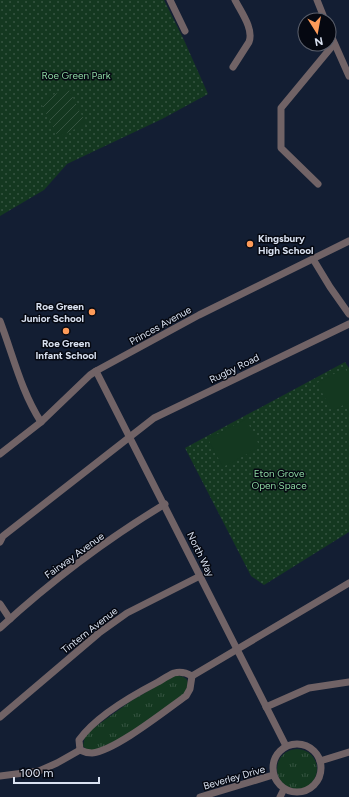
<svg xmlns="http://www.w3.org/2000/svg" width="349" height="797" font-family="Figtree,sans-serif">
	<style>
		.grass { fill: url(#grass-tufts) }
		.park { fill: url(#park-dots) }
		.garden { fill: url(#garden-furrows) }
		.pitch { fill: #143820 }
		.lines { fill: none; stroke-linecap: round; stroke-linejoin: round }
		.minor { stroke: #716366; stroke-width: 7 }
		.poi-dot { fill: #fe9b59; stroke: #050811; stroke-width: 1.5 }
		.labels { text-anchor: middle; stroke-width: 3; stroke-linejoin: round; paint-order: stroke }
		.park-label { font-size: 10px; fill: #8cd6a1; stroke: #050811 }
		.poi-label { font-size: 10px; font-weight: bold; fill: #dae2f1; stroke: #050811; text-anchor: start }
		.street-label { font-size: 10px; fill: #dae2f1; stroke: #050811 }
	</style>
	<defs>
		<pattern id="grass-tufts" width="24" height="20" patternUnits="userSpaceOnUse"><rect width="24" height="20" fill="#143820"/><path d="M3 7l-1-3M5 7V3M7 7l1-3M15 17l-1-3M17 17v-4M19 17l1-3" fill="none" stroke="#365441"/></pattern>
		<pattern id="park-dots" width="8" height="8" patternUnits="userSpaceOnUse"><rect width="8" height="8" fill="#143820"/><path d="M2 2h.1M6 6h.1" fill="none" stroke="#365441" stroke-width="1.8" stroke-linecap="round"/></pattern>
		<pattern id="garden-furrows" width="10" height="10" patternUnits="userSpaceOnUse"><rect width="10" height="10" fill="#143820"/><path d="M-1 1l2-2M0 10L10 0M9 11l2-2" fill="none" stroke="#365441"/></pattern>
	</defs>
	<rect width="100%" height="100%" fill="#131e33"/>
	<g class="grass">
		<path d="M174 676C190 675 190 683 184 695L122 738 93 751 87 750 83 746 85 736 95 727 131 701Z"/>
		<circle cx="297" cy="769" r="20"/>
	</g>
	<g class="park">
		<path d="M0 0H164L184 40 208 94 162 119 67 164 44 190 0 216Z"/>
		<path d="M345 362 349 368V532L264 585 251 576 185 448Z"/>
	</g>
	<path class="garden" d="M68 88 86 124 58 137 40 101Z"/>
	<g class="pitch">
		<path d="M345 368 349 376V402L332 411 317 383Z"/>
		<path d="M246 419 260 447 223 467 208 439Z"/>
	</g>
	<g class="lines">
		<g class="minor">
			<path d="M170 0 185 31"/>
			<path d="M317 0 325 20"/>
			<path d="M329 31 349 76"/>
			<path d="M233 67 249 42C254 29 241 12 235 0"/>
			<path d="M318 184 281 148V108L334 44"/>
			<path d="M313 259 330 287 349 314"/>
			<path d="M0 321C13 355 21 391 41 422"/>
			<path d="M96 371 286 746"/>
			<path d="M0 454 41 422 90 375 96 371 199 315 349 241"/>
			<path d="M0 542 3 536 154 418 349 324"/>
			<path d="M0 604 10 619"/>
			<path d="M0 628C50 582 107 539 165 504"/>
			<path d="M192 676 349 583"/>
			<path d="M266 707 309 688 349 682"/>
			<path d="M0 717 99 633 127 613 200 576"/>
			<circle cx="297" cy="768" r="24"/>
			<path d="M80 750 79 740C95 717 133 695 158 682 163 679 169 675 174 673 181 671 187 673 192 676"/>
			<path d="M80 750C84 752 88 753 92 753 115 751 166 710 186 696L190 689 192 676"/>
			<path d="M320 761 349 752"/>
			<path d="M0 776 39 771 57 763 80 750"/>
			<path d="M200 797 273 775"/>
			<path d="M280 797 284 789"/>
		</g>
	</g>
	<g class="poi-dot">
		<circle cx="250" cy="244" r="4"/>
		<circle cx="92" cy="312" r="4"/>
		<circle cx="66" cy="331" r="4"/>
	</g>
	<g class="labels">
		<g class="park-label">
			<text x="76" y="79">Roe Green Park</text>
			<text x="279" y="477">Eton Grove<tspan x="279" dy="12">Open Space</tspan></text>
		</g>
		<g class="poi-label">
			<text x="258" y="242">Kingsbury<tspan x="258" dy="12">High School</tspan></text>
			<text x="84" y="310" text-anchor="end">Roe Green<tspan x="84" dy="12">Junior School</tspan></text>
			<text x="66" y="347" text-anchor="middle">Roe Green<tspan x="66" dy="12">Infant School</tspan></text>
		</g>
		<g class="street-label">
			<text transform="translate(160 325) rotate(-29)" y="4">Princes Avenue</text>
			<text transform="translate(234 368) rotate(-26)" y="4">Rugby Road</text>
			<text transform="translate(201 554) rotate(64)" y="4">North Way</text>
			<text transform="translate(74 555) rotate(-36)" y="4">Fairway Avenue</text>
			<text transform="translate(89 630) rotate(-38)" y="4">Tintern Avenue</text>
			<text transform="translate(234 777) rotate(-16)" y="4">Beverley Drive</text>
		</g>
	</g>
	<g transform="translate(317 32) rotate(169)"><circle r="19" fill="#050811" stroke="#5a5f6b"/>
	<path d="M0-3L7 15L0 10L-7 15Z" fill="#fe9b59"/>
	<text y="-6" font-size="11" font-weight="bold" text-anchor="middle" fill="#dae2f1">N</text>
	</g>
	<path d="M14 777v6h85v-6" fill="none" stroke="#dae2f1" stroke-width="2"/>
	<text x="20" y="777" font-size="12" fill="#dae2f1" stroke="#050811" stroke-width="3" paint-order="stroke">100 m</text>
</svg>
